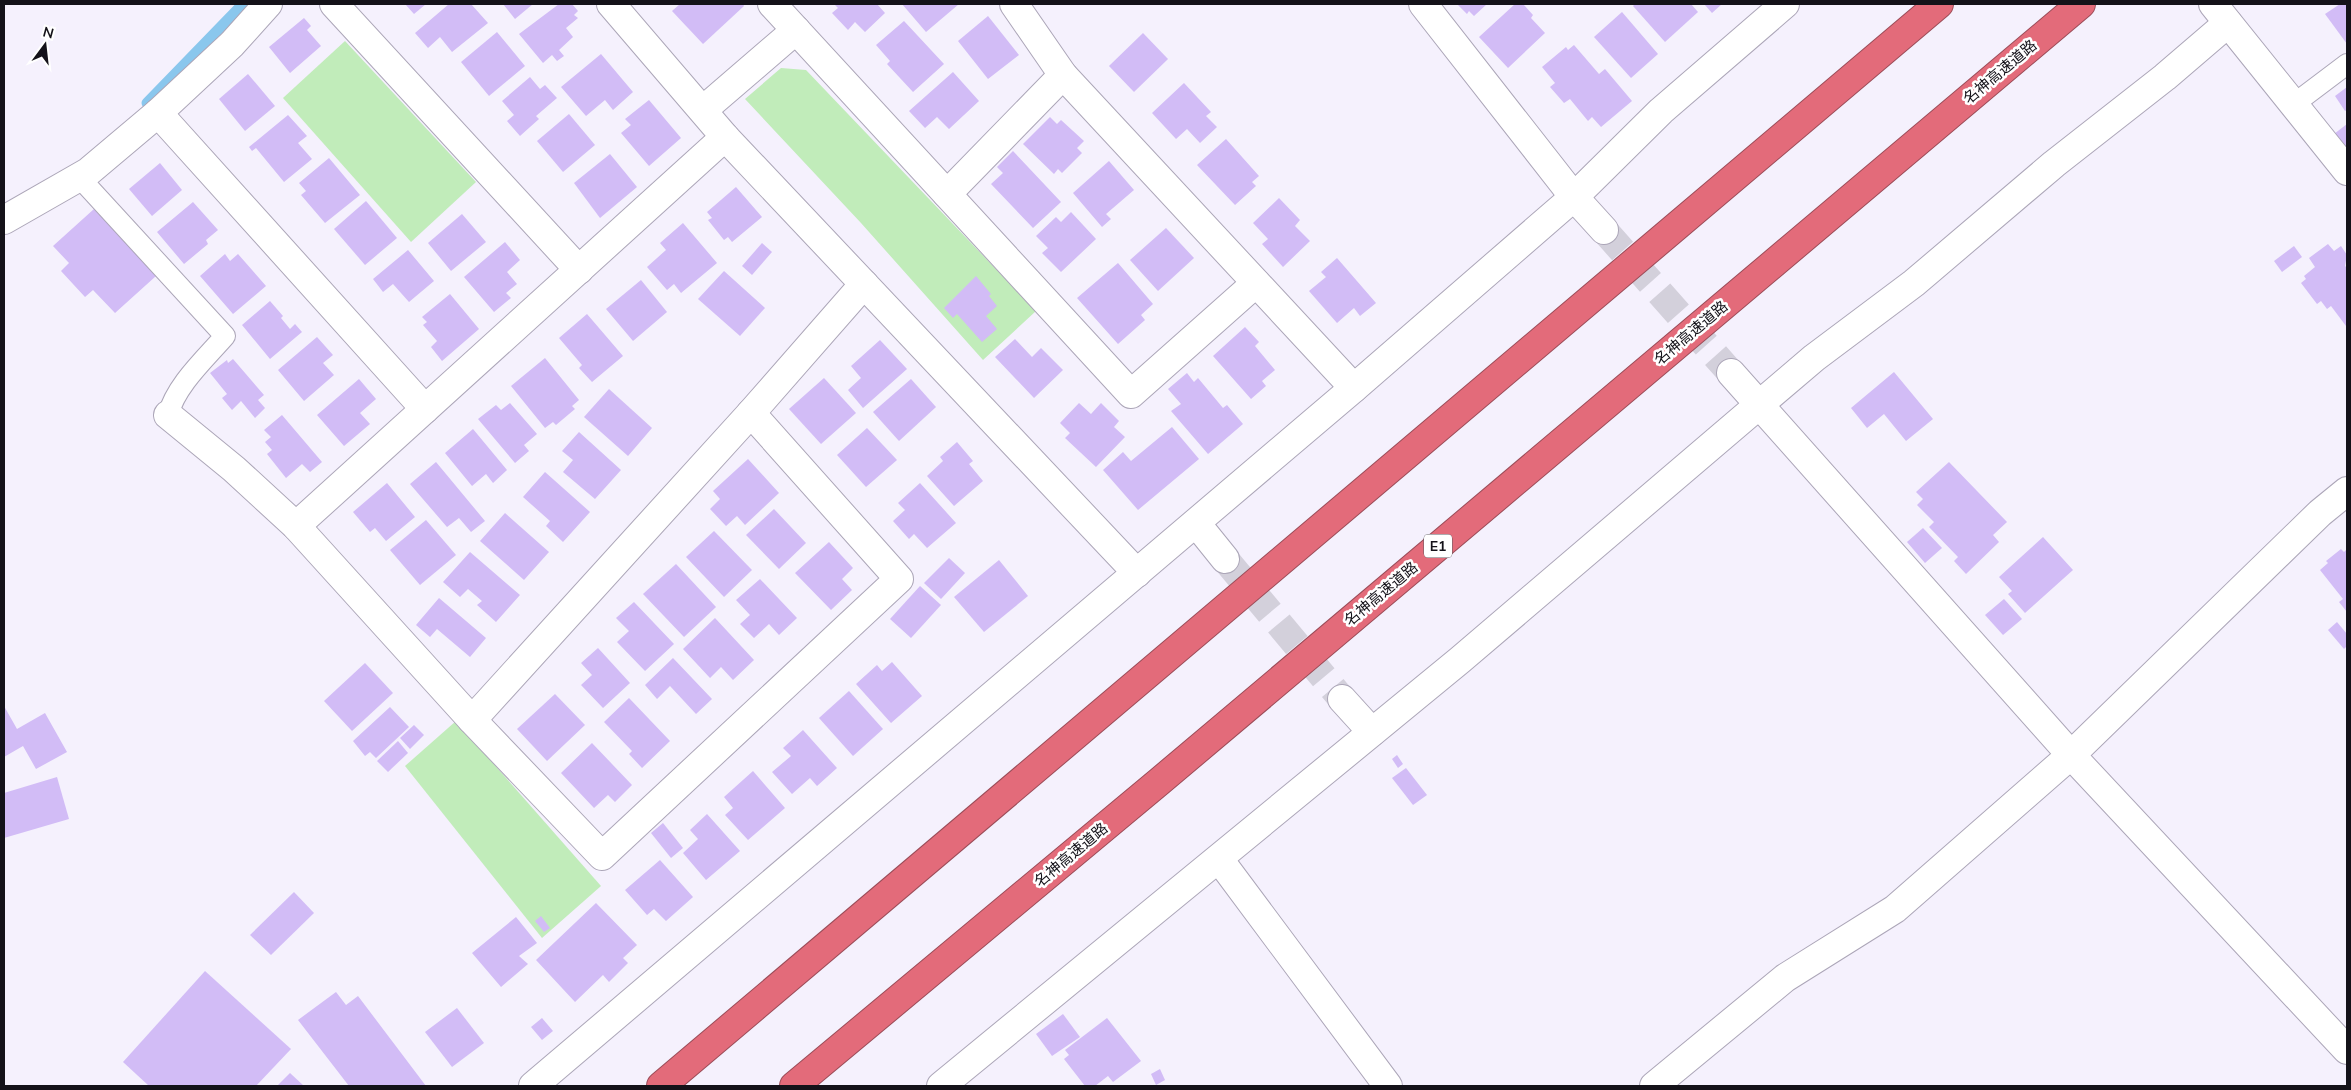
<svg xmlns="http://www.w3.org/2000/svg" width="2351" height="1090" font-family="Mulish,'Noto Sans JP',sans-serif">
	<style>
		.green { fill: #c1ecba }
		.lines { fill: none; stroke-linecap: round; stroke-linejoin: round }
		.stream { stroke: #8ac7ed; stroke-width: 11 }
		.building { fill: #d2bcf6 }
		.minor-tunnel { stroke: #d3d0db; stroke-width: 28; stroke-dasharray: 28 14; stroke-linecap: butt }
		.service-casing { stroke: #aca6b8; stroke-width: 22 }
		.minor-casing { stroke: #aca6b8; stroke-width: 30 }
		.motorway-casing { stroke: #9b4c58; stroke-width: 30 }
		.service { stroke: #fff; stroke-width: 20 }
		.minor { stroke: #fff; stroke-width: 28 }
		.motorway { stroke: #e36b7a; stroke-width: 28 }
		.labels { text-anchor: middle; stroke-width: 5; stroke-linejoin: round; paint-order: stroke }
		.shield { fill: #fff; stroke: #5a595e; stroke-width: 1 }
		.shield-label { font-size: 14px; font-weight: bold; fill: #141219 }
		.street-label { font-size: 15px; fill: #141219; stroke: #fff }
	</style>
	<rect width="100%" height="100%" fill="#f5f1fd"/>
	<g class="green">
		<path d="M345 41 476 182 411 242 283 98Z"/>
		<path d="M781 68 806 70 1036 311 983 360 861 223 745 99Z"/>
		<path d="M456 721 601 886 542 938 405 766Z"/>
	</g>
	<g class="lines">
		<path class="stream" d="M147 103 243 4"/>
	</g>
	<g class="building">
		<path d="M405 4H426L414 14Z"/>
		<path d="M449 4H471L488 23 452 52 440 37 428 48 415 33Z"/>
		<path d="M503 4H533L515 19Z"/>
		<path d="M559 4H572L578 11 574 15 578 18 566 28 573 37 559 50 564 56 557 61 552 55 543 63 519 34Z"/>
		<path d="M680 4H743L744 6 703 44 672 11Z"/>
		<path d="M834 4H877L885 13 865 32 855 22 848 30 832 13 838 8Z"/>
		<path d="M902 4H959L926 32Z"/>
		<path d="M1457 4H1487L1474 16 1469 11 1467 14Z"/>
		<path d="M1515 4H1523L1533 15 1531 18 1545 33 1508 68 1479 37Z"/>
		<path d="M1635 4H1691L1698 12 1665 42 1633 6Z"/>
		<path d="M1704 4H1722L1712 13Z"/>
		<path d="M2340 4H2347V44L2325 14Z"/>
		<path d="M1622 12 1658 54 1631 78 1594 37Z"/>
		<path d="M988 16 1019 55 988 79 958 41Z"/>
		<path d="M304 18 311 26 307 30 321 46 290 73 269 47Z"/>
		<path d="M904 21 944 64 913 92 887 64 890 61 876 45Z"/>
		<path d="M497 32 525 66 489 96 461 62Z"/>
		<path d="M1143 33 1168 59 1134 92 1109 66Z"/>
		<path d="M1574 45 1599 74 1605 69 1632 101 1601 127 1592 117 1588 121 1570 99 1564 103 1550 87 1555 83 1542 67 1566 47 1568 50Z"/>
		<path d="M601 54 633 92 613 110 605 100 586 116 561 87Z"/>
		<path d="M953 72 979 101 949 129 937 117 925 128 909 111Z"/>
		<path d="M248 74 275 106 245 131 219 99Z"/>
		<path d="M530 77 540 89 545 85 557 98 536 116 539 119 520 136 507 121 514 115 502 101Z"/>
		<path d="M1184 83 1211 112 1206 116 1217 127 1200 143 1187 129 1176 139 1152 113Z"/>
		<path d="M2347 87V110L2345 111 2335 96Z"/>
		<path d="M649 100 681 138 649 166 621 133 631 125 625 119Z"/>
		<path d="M569 114 595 145 563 172 537 141Z"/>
		<path d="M288 115 307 136 298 143 312 159 284 182 256 148 252 151 249 147Z"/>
		<path d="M1050 117 1057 124 1061 120 1084 141 1077 148 1082 153 1062 173 1058 169 1054 174 1023 144Z"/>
		<path d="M2347 124V149L2346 150 2334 134Z"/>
		<path d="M1226 139 1259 176 1252 182 1256 186 1235 205 1197 165Z"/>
		<path d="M1013 151 1061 202 1033 228 991 184 1003 173 997 167Z"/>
		<path d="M610 154 637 187 600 218 574 183Z"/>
		<path d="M329 158 360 195 325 223 301 195 306 191 299 183Z"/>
		<path d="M1109 161 1134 190 1106 214 1111 219 1102 227 1073 193Z"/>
		<path d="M160 163 182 190 152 216 129 189Z"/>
		<path d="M736 187 762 217 732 242 728 237 724 240 708 220 712 218 707 212Z"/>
		<path d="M1279 198 1300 220 1295 226 1310 241 1283 267 1262 244 1268 239 1253 223Z"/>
		<path d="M366 201 397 238 365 265 334 229Z"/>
		<path d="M193 202 218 230 206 240 208 244 184 264 157 232Z"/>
		<path d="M94 209 123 240 130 234 156 276 115 313 93 290 85 297 61 271 69 263 53 246Z"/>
		<path d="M1071 212 1096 239 1061 272 1042 253 1048 248 1036 236 1056 217 1061 222Z"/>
		<path d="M462 214 486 242 451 271 428 243Z"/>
		<path d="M683 223 717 263 681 293 674 284 667 290 647 267 666 250 660 243Z"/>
		<path d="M1166 228 1194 258 1158 291 1130 260Z"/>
		<path d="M505 242 520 260 507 272 517 284 506 293 511 298 494 312 464 277Z"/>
		<path d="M762 243 772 252 752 275 742 266Z"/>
		<path d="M2328 244 2334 251 2341 246 2347 255 2345 266 2347 268 2346 326 2331 306 2327 309 2321 301 2317 304 2301 283 2306 279 2304 276 2315 267 2309 258Z"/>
		<path d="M2294 246 2302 257 2282 272 2274 261Z"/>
		<path d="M408 250 434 281 409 302 393 284 383 292 373 279Z"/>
		<path d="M225 254 230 261 238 254 266 286 233 314 200 276Z"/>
		<path d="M1337 258 1376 303 1360 316 1354 308 1337 323 1309 291 1326 277 1321 272Z"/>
		<path d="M1118 263 1153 304 1141 315 1145 320 1118 344 1077 298Z"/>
		<path d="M724 271 765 308 740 336 698 299Z"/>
		<path d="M976 276 991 294 989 296 997 306 986 316 997 329 982 342 957 314 953 318 944 308Z"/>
		<path d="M641 280 667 312 633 341 606 309Z"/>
		<path d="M450 294 479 329 442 361 431 347 437 341 423 325 427 322 422 317Z"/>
		<path d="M270 301 283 316 281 318 290 329 295 324 302 332 270 359 242 325Z"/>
		<path d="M587 314 623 356 592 382 579 368 582 365 559 338Z"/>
		<path d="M1245 327 1259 342 1255 346 1275 370 1262 381 1266 386 1251 399 1213 356Z"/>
		<path d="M317 337 333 355 323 363 334 375 304 401 278 370Z"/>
		<path d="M1015 339 1032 357 1041 348 1063 370 1034 398 995 357Z"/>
		<path d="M880 340 907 369 863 408 848 390 861 378 851 366Z"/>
		<path d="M545 358 579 400 572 406 575 409 556 425 553 422 545 428 511 386Z"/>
		<path d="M233 359 264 395 258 400 265 408 255 418 241 401 232 410 222 398 227 394 210 373 227 360 228 363Z"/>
		<path d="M1894 372 1933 419 1906 441 1884 414 1867 428 1851 408Z"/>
		<path d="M1187 373 1194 382 1198 378 1223 408 1227 405 1243 424 1208 454 1171 411 1181 404 1168 389Z"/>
		<path d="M824 378 856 413 821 444 789 409Z"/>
		<path d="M359 379 376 399 360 413 370 424 344 446 317 415Z"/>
		<path d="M911 379 936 407 899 441 873 412Z"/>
		<path d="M609 389 652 428 628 456 584 417Z"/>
		<path d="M510 403 537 434 524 445 529 451 515 463 478 419 496 405 501 410Z"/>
		<path d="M1079 403 1091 414 1101 403 1119 421 1114 427 1125 437 1096 467 1065 438 1070 433 1060 423Z"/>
		<path d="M282 415 322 462 310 472 302 464 286 478 267 454 272 450 265 442 271 437 264 430Z"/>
		<path d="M1172 427 1199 459 1138 510 1103 470 1123 452 1131 461Z"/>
		<path d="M867 428 897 460 866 487 837 455Z"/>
		<path d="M473 429 507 470 493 483 486 474 472 486 445 453Z"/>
		<path d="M579 432 621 470 595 499 563 472 573 460 562 451Z"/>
		<path d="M957 442 973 461 969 464 983 481 954 506 927 476 943 461 940 457Z"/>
		<path d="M748 459 779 493 745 525 737 516 726 526 710 509 720 499 713 491Z"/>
		<path d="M436 462 485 521 471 532 459 518 447 527 410 484Z"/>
		<path d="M1949 462 2007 522 1993 535 1999 542 1966 574 1954 561 1958 557 1929 527 1934 522 1917 505 1923 499 1916 492Z"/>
		<path d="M545 472 590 512 563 542 546 526 550 521 523 497Z"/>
		<path d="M387 483 415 517 386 541 375 528 370 532 353 512Z"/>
		<path d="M920 483 956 523 927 548 914 534 909 539 893 521 905 510 898 503Z"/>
		<path d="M774 509 806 543 779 569 746 535Z"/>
		<path d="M505 513 549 552 524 580 480 541Z"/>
		<path d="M426 520 456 555 420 585 390 550Z"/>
		<path d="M1923 528 1942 548 1925 563 1907 542Z"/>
		<path d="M714 531 752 570 724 597 686 557Z"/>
		<path d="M2043 537 2073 570 2025 613 2008 594 2012 591 1999 577Z"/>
		<path d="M829 542 853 568 842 579 852 590 831 610 795 573Z"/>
		<path d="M2341 549 2344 552 2347 549V612L2339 602 2343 599 2320 570 2328 563 2326 561Z"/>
		<path d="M470 552 520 595 496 622 477 605 482 601 468 589 460 597 443 582Z"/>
		<path d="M949 558 965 573 941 599 924 583Z"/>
		<path d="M999 560 1028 596 984 632 954 597Z"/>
		<path d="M676 564 716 607 684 637 643 594Z"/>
		<path d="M760 579 797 618 779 635 769 624 754 638 740 624 750 615 736 600Z"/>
		<path d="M920 586 941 605 911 638 890 619Z"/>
		<path d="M439 598 486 638 470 657 437 629 430 637 416 625Z"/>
		<path d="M2004 599 2022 619 2003 635 1985 615Z"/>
		<path d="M634 602 674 644 645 671 617 642 629 631 616 618Z"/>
		<path d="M715 618 754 660 733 680 721 667 710 678 683 649Z"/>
		<path d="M2337 622 2347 634V646L2344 649 2328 630Z"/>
		<path d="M598 648 630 683 603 708 581 685 592 675 581 663Z"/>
		<path d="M673 658 712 699 696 714 670 686 657 699 645 685Z"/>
		<path d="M892 662 922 696 891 723 856 684 877 665 882 671Z"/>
		<path d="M365 663 393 693 352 731 324 701Z"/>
		<path d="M849 691 883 729 853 756 819 718Z"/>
		<path d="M555 694 585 725 547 761 517 729Z"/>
		<path d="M629 698 670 741 642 768 629 754 632 751 604 722Z"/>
		<path d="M4 706 17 729 45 713 67 752 36 769 23 746 4 757Z"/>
		<path d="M390 707 409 727 376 758 370 752 365 756 353 741Z"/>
		<path d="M414 725 424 735 410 749 400 738Z"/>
		<path d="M803 730 837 768 817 786 810 778 792 794 772 772 791 756 783 748Z"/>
		<path d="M398 741 408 753 388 772 377 761Z"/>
		<path d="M592 743 632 785 615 802 608 795 594 808 561 773Z"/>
		<path d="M1397 755 1403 764 1398 768 1392 759Z"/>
		<path d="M1406 768 1427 795 1413 805 1392 778Z"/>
		<path d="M753 771 785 808 748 840 725 815 733 808 724 797Z"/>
		<path d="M57 777 69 819 4 838V793Z"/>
		<path d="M707 814 740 851 706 880 683 853 698 839 690 830Z"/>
		<path d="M663 823 683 848 671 858 651 833Z"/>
		<path d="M660 860 693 897 666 921 654 909 647 915 625 890Z"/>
		<path d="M294 892 314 913 271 955 250 935Z"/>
		<path d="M596 903 637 945 623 958 628 963 609 982 603 975 575 1002 536 960Z"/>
		<path d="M541 916 550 928 544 932 535 921Z"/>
		<path d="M516 917 537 943 519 956 528 964 501 987 472 953Z"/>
		<path d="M205 971 291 1049 256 1086H149L123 1062Z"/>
		<path d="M336 992 346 1005 358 996 426 1086H349L298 1020Z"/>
		<path d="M457 1008 484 1043 452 1067 425 1032Z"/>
		<path d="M1063 1014 1080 1037 1052 1056 1036 1034Z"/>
		<path d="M542 1018 553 1031 542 1040 531 1027Z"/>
		<path d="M1107 1018 1141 1061 1113 1082 1108 1076 1095 1086H1085L1064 1059 1069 1055 1065 1050Z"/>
		<path d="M1160 1069 1165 1080 1156 1085 1151 1074Z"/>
		<path d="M290 1073 304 1086H277Z"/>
	</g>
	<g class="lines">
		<g class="minor-tunnel">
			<path d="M1604 230 1731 373"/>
			<path d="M1225 559 1342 699"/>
		</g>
		<defs>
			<g id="service">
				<path d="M2294 104 2347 64"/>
				<path d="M79 177 225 336C205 359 176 385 168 415"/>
			</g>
			<g id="minor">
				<path d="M334 4 579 270"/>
				<path d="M611 4 725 137 1137 573"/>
				<path d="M772 4 1131 394 1256 283"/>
				<path d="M1014 4 1063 75 1354 388"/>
				<path d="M1423 4 1574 197 1604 230"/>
				<path d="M2213 4 2347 171"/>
				<path d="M703 110 796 30"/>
				<path d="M158 113 425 409"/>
				<path d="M947 194 1063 75"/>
				<path d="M4 220 88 172 158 113 232 44 268 4"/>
				<path d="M1731 373 2071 755 2347 1050"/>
				<path d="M168 415 234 469 296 526 472 720 602 856 899 579 751 413"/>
				<path d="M1196 523 1225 559"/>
				<path d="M296 526 725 137"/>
				<path d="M1342 699 1372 732"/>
				<path d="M472 720 751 413 864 284"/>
				<path d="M1219 859 1388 1086"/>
				<path d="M533 1086 1354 388 1574 197 1661 111 1785 4"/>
				<path d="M941 1086 1460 660 1814 358 1914 283 2054 164 2165 77 2228 23"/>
				<path d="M1654 1086 1785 978 1895 909 2071 755 2320 513 2347 491"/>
			</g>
			<g id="motorway">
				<path d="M661 1086 1939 4"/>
				<path d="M794 1086 1160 781 2081 4"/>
			</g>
		</defs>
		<use href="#service" class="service-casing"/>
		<use href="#minor" class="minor-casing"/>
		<use href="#motorway" class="motorway-casing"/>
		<use href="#service" class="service"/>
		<use href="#minor" class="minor"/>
		<use href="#motorway" class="motorway"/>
	</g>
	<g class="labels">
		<rect class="shield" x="1424" y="534.5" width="28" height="23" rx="4"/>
		<g class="shield-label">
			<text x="1438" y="551">E1</text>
		</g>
		<g class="street-label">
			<text transform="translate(2000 72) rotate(-40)" y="5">名神高速道路</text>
			<text transform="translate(1691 333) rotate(-40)" y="5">名神高速道路</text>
			<text transform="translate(1381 594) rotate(-40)" y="5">名神高速道路</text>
			<text transform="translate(1071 855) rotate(-40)" y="5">名神高速道路</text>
		</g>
	</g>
	<rect width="2351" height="1090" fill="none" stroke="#141219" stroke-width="10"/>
	<g transform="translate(45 45) rotate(15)" stroke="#ffffff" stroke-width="4" paint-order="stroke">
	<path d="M0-4L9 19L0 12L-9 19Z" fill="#141219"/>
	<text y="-8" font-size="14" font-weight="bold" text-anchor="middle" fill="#141219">N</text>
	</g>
</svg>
